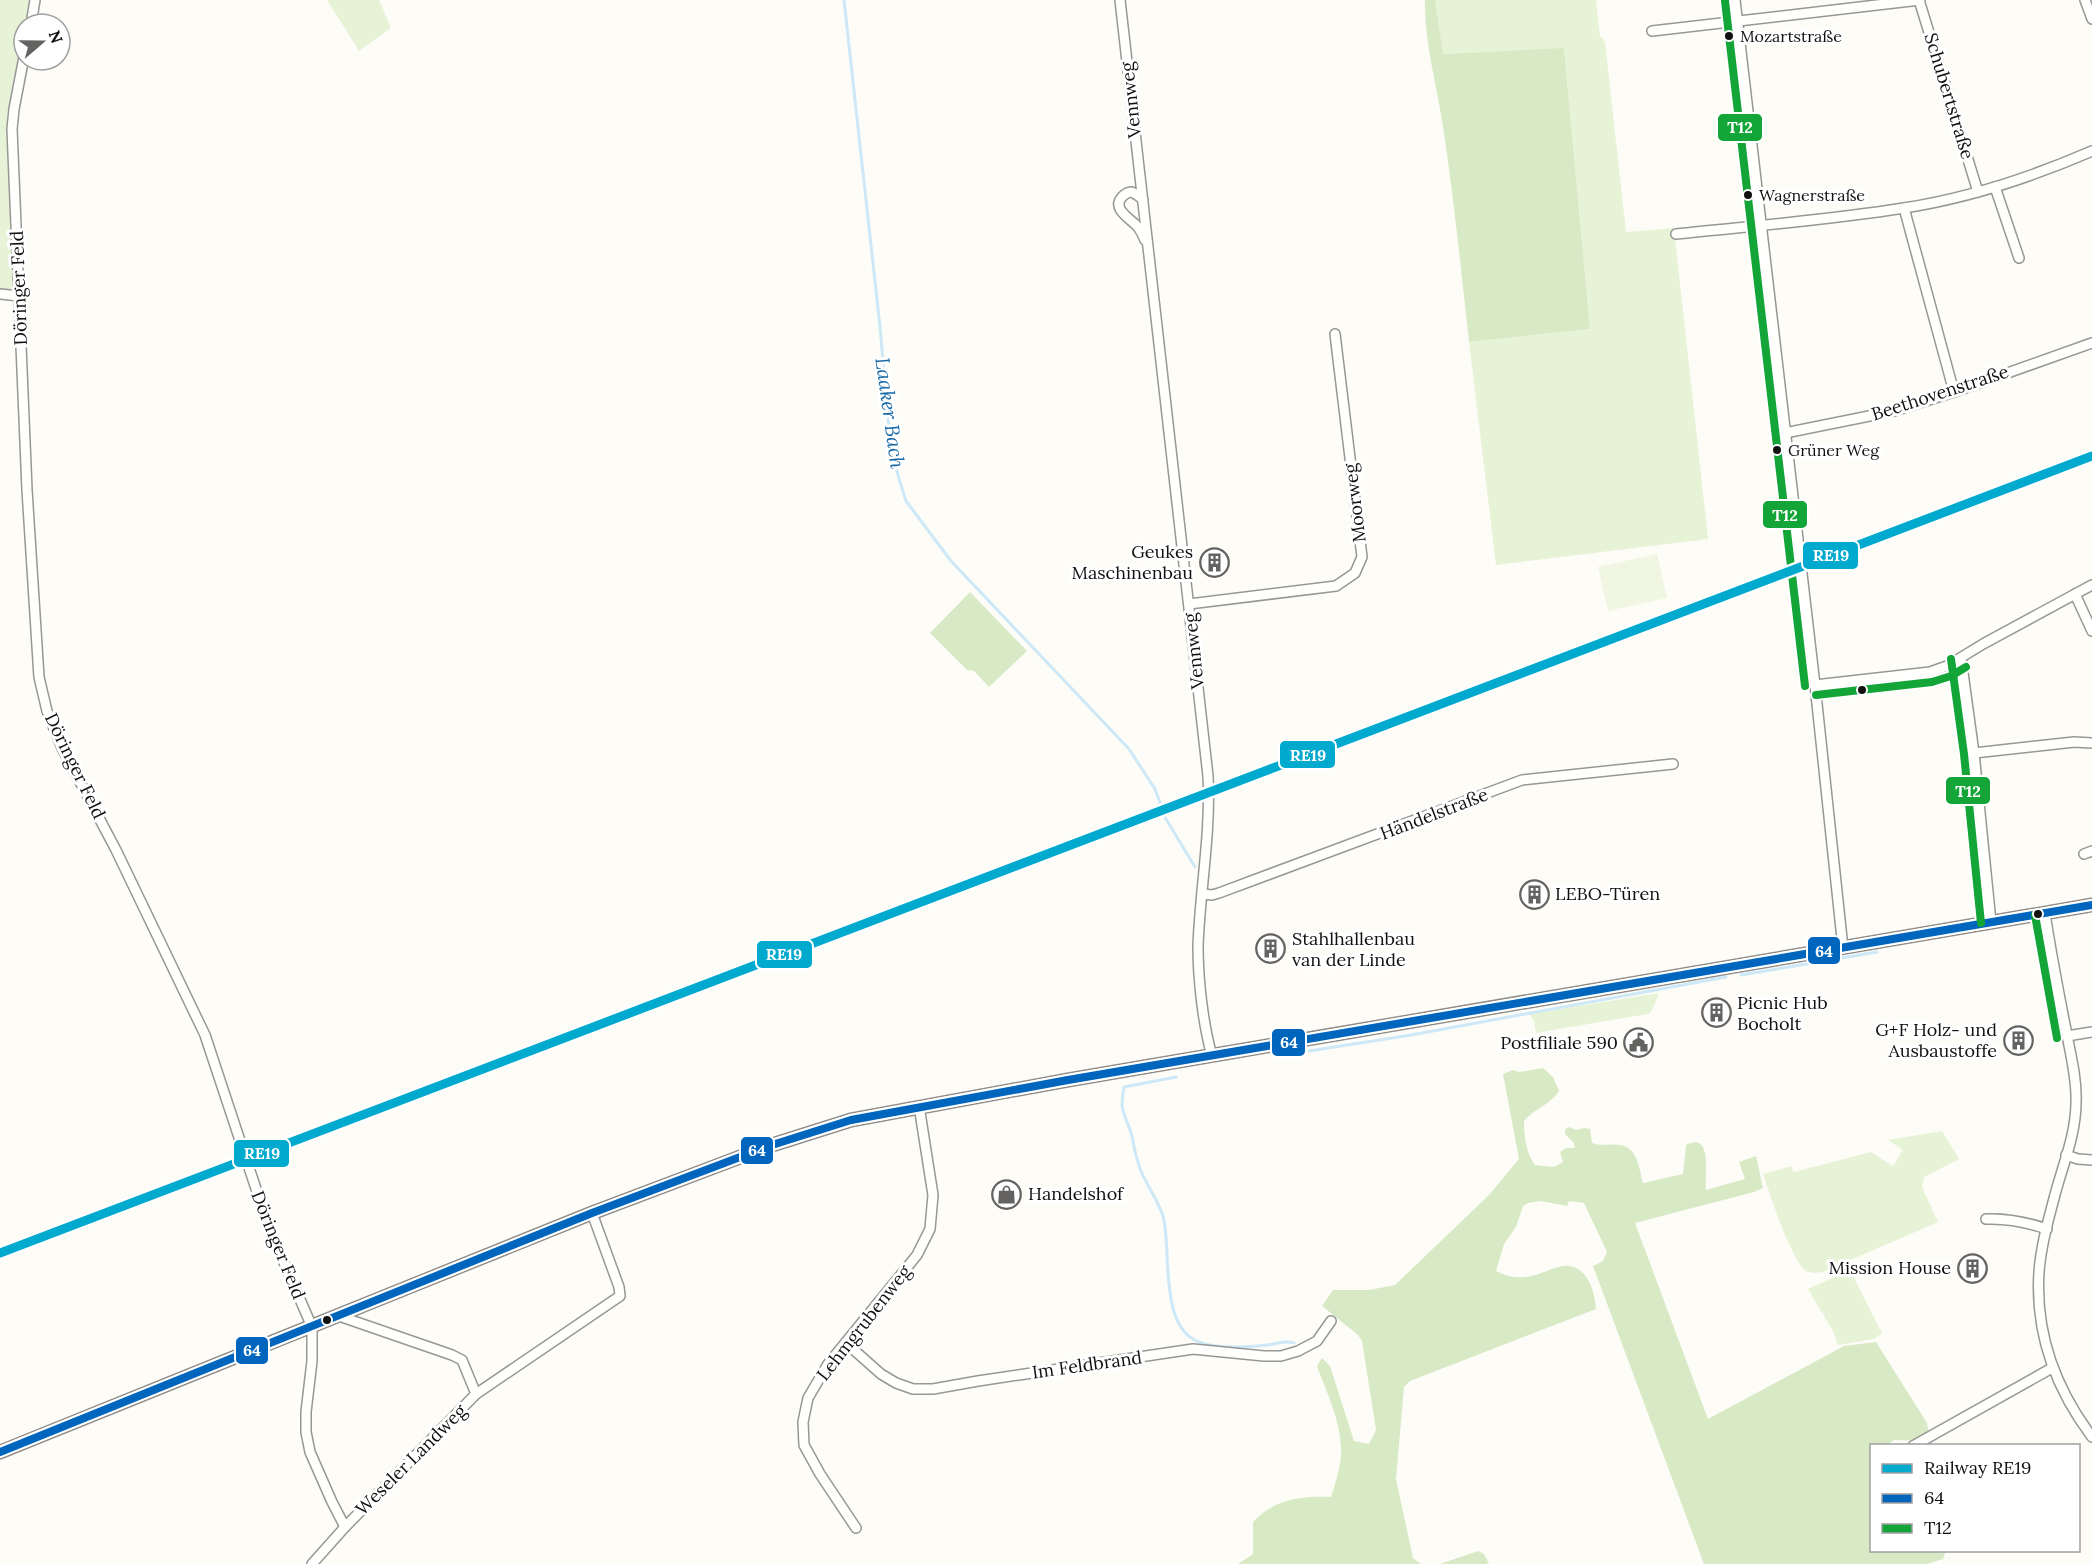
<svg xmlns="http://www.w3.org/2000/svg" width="2092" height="1564" font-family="Lora,serif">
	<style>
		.green { fill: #e7f3d7 }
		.forest { fill: #d8eac5 }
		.pitch { fill: #f0f6e1 }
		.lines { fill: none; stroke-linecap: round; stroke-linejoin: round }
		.stream { stroke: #cde8f7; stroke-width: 3 }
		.minor-casing { stroke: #979795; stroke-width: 12 }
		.secondary-casing { stroke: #8e8d8b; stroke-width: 15 }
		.minor { stroke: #fffffe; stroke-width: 9 }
		.secondary { stroke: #f6f4eb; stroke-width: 12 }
		.bus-1-casing { stroke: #fff; stroke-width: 12 }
		.bus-2-casing { stroke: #fff; stroke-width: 12 }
		.bus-1 { stroke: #0065bd; stroke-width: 8 }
		.bus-2 { stroke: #13a538; stroke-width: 8 }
		.rail-1-casing { stroke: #fff; stroke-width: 14 }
		.rail-1 { stroke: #00a9ce; stroke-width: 9 }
		.bus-dot { fill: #111; stroke: #fff; stroke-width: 2 }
		.labels { text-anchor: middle; stroke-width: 6; stroke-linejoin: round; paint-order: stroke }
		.bus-label { font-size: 16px; fill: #111; stroke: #fff; text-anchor: start }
		.street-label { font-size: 18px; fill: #111; stroke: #fff }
		.poi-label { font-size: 18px; fill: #111; stroke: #fff; text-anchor: end }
		.water-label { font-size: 20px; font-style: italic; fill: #1768a6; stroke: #fff }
		.line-badge { stroke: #fff; stroke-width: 2 }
		.badge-label { font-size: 16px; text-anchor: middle; font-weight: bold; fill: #fff }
	</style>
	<rect width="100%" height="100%" fill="#fdfcf7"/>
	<g class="green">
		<path d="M0 0H29L7 115 16 291 0 289Z"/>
		<path d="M327 0H379L391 28 359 51Z"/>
		<path d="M1435 0H1596L1600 36 1605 42 1626 232 1674 228 1708 539 1496 565 1469 342 1590 329 1564 49 1442 54Z"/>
		<path d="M1659 993 1651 1012 1648 1014 1536 1033 1534 1021 1529 1014Z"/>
		<path d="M1942 1131 1959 1159 1924 1177 1922 1187 1938 1222 1823 1272C1816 1273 1811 1274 1805 1270 1791 1259 1769 1192 1763 1174L1791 1166 1794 1172 1871 1152 1893 1166 1903 1150 1888 1140Z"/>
		<path d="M1850 1270 1882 1333 1874 1339 1838 1345 1833 1331 1808 1289Z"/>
	</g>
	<g class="forest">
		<path d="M1425 0H1435L1443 54 1564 48 1590 329 1469 342C1461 270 1454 199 1443 127 1437 85 1424 43 1425 0Z"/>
		<path d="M970 592 1027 651 989 687 974 671 967 670 930 633Z"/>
		<path d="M1543 1068 1553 1077 1559 1091C1550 1105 1535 1108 1524 1121 1524 1135 1526 1153 1535 1165L1554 1167 1563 1162 1560 1152 1566 1148H1575L1574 1143 1565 1134V1129L1569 1127 1576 1130 1584 1128 1590 1129 1592 1143C1603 1147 1610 1143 1620 1145 1638 1148 1639 1168 1643 1183L1683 1174 1686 1145C1714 1130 1704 1179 1706 1190L1745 1179 1739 1162 1756 1156 1763 1188 1754 1192 1635 1223 1708 1419 1844 1346 1876 1342 1927 1423 1930 1441 1894 1440 1887 1445 1872 1446V1550H1946L1943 1559 1927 1564H1704L1593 1266 1603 1261 1607 1252 1584 1203 1569 1201 1567 1206 1541 1201 1528 1203 1523 1206 1516 1227 1504 1244 1496 1271C1505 1275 1512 1278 1523 1277 1537 1277 1550 1268 1563 1266 1587 1263 1595 1292 1596 1309L1410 1381 1404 1387 1396 1479 1413 1558 1421 1564H1238L1253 1554V1522C1274 1499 1301 1496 1331 1497 1336 1482 1342 1462 1341 1447 1340 1419 1326 1391 1317 1366L1322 1358 1330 1366 1354 1441 1369 1444 1376 1430 1362 1341 1358 1335 1322 1306 1333 1290H1369L1395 1285 1489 1195 1519 1159 1503 1074 1513 1070 1519 1072Z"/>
		<path d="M1478 1551 1484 1554 1489 1564H1440Z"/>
	</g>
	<path class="pitch" d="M1657 554 1667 598 1608 611 1598 567Z"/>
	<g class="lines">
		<g class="stream">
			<path d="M844 0 880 327 890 439 897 472 906 501 951 561 1129 749 1155 789 1166 819 1195 867"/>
			<path d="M1741 975 1877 952"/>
			<path d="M1309 1051 1411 1035 1726 977"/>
			<path d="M1176 1077 1124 1087C1123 1092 1122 1099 1122 1105 1123 1115 1129 1125 1132 1136 1134 1148 1136 1159 1141 1171 1147 1186 1158 1200 1163 1216 1172 1248 1158 1327 1199 1342 1216 1349 1249 1347 1267 1345 1277 1344 1285 1340 1294 1343"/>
		</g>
		<defs>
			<g id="minor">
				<path d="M1120 0 1208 776C1211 833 1200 890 1198 946 1198 980 1203 1024 1212 1056"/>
				<path d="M1735 0 1815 685 1843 948"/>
				<path d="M1919 0 1978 192"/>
				<path d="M2085 0 2092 19"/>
				<path d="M31 24 35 0"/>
				<path d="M1652 31 1920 0"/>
				<path d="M24 57 14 109 12 129 27 490 39 677 47 711 62 748 116 850 205 1035 269 1228 312 1327V1361L306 1412V1432L310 1452 332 1502 345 1527"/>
				<path d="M1995 187 2019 258"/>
				<path d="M1143 200C1140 197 1136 193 1131 192 1128 192 1124 195 1122 197 1111 209 1131 219 1138 227 1141 231 1143 235 1145 240"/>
				<path d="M1904 208 1954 392"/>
				<path d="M1676 234C1752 226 1829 220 1904 208 1969 198 2032 177 2092 151"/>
				<path d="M0 294 19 296"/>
				<path d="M1785 433 1894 411 1954 392 2092 343"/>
				<path d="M2075 594 2092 631"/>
				<path d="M1189 604 1336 586 1355 573 1362 557 1335 334"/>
				<path d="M1961 658 1974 753 1991 922"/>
				<path d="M1815 685 1930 672 1947 666 1983 644 2092 585"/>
				<path d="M1974 753 2074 742 2092 743"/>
				<path d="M2084 854 2092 851"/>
				<path d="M1203 894 1212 895 1219 893 1522 780 1673 764"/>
				<path d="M2045 913C2051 954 2059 994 2067 1035 2071 1056 2077 1080 2076 1102 2076 1133 2064 1162 2056 1191 2049 1217 2041 1245 2039 1272 2035 1333 2056 1389 2092 1437"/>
				<path d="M2067 1036 2092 1032"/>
				<path d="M2066 1155 2078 1159 2092 1160"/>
				<path d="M1986 1219C2008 1218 2026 1222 2047 1229"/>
				<path d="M339 1316 452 1355 462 1360 476 1394"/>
				<path d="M846 1343 881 1374 896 1383 913 1389H933L978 1381 1193 1349 1264 1356H1281L1298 1351 1317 1341 1331 1321"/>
				<path d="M1913 1446 2052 1368"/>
				<path d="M856 1528 820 1474 804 1445 803 1422 808 1398 828 1364 917 1255 930 1229 933 1195 919 1106"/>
				<path d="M312 1564 345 1527 476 1394 620 1296 619 1287 592 1213"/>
			</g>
			<path id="secondary" d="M0 1452 592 1213 772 1145 851 1120 1068 1080 2092 905"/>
		</defs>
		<use href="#minor" class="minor-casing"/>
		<use href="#secondary" class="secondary-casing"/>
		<use href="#minor" class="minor"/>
		<use href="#secondary" class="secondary"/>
		<defs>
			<path id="bus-1" d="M0 1452 592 1213 772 1145 851 1120 1068 1080 2092 905"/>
			<g id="bus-2">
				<path d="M1725 1 1805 686"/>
				<path d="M1951 659 1964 754 1981 923"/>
				<path d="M1816 695 1932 682 1951 676 1966 667"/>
				<path d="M2035 915 2057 1038"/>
			</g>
		</defs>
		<use href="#bus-1" class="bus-1-casing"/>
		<use href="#bus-2" class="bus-2-casing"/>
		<use href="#bus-1" class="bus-1"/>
		<use href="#bus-2" class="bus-2"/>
		<defs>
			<path id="rail-1" d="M0 1253 2092 456"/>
		</defs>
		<use href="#rail-1" class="rail-1-casing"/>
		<use href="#rail-1" class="rail-1"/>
	</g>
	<defs>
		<symbol id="building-ring" viewBox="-11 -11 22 22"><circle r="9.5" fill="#fff" stroke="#646362" stroke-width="1.5"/><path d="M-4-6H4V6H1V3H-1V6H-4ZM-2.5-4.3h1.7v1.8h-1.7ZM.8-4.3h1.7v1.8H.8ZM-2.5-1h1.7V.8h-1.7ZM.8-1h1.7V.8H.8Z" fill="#646362"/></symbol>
		<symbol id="civic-ring" viewBox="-11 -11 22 22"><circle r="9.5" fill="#fff" stroke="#646362" stroke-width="1.5"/><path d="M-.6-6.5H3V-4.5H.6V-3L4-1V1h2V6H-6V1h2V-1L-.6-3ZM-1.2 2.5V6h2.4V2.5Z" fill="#646362"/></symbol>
		<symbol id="shop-ring" viewBox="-11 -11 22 22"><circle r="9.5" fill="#fff" stroke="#646362" stroke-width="1.5"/><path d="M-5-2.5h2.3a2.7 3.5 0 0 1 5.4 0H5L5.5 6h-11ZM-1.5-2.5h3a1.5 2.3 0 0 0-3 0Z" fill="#646362"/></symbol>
	</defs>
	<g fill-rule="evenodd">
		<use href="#building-ring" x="1198" y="546" width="33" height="33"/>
		<use href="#building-ring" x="1518" y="878" width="33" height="33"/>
		<use href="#building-ring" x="1254" y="932" width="33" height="33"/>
		<use href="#building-ring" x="1700" y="996" width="33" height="33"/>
		<use href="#building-ring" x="2002" y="1024" width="33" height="33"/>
		<use href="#civic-ring" x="1622" y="1026" width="33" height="33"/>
		<use href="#shop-ring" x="990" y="1178" width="33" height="33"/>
		<use href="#building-ring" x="1956" y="1252" width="33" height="33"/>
	</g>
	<g class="bus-dot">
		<circle cx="1729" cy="36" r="5"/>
		<circle cx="1748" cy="195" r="5"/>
		<circle cx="1777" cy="450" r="5"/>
		<circle cx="1862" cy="690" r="5"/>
		<circle cx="2038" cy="914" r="5"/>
		<circle cx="327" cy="1320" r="5"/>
	</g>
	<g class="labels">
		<g class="bus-label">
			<text x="1740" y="42">Mozartstraße</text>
			<text x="1759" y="201">Wagnerstraße</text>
			<text x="1788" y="456">Grüner Weg</text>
		</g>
		<g class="street-label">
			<text transform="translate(1949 96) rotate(73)" y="6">Schubertstraße</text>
			<text transform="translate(1131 100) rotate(-96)" y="6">Vennweg</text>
			<text transform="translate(19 288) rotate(-92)" y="6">Döringer Feld</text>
			<text transform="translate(1940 393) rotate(-18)" y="6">Beethovenstraße</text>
			<text transform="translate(1355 503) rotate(-97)" y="6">Moorweg</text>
			<text transform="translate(1194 651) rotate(-96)" y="6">Vennweg</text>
			<text transform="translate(75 766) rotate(64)" y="6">Döringer Feld</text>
			<text transform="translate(1434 814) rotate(-21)" y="6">Händelstraße</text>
			<text transform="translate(278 1245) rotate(68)" y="6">Döringer Feld</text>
			<text transform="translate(864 1323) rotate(-52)" y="6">Lehmgrubenweg</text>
			<text transform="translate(1087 1365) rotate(-8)" y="6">Im Feldbrand</text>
			<text transform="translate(411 1460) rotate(-45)" y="6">Weseler Landweg</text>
		</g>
		<g class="poi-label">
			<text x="1193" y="558">Geukes<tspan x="1193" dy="21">Maschinenbau</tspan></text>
			<text x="1555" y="900" text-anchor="start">LEBO-Türen</text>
			<text x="1292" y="945" text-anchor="start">Stahlhallenbau<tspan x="1292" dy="21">van der Linde</tspan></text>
			<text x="1737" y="1009" text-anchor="start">Picnic Hub<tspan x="1737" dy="21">Bocholt</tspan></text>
			<text x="1997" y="1036">G+F Holz- und<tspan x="1997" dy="21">Ausbaustoffe</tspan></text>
			<text x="1618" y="1049">Postfiliale 590</text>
			<text x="1028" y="1200" text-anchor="start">Handelshof</text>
			<text x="1951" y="1274">Mission House</text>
		</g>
		<g class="water-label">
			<text transform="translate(890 413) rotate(82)" y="7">Laaker Bach</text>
		</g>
	</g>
	<g class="line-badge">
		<rect x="1717" y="113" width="46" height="29" rx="6" fill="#13a538"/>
		<rect x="1762" y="500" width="46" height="29" rx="6" fill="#13a538"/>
		<rect x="1802" y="541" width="57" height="29" rx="6" fill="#00a9ce"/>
		<rect x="1279" y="740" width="57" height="29" rx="6" fill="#00a9ce"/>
		<rect x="1945" y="776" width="46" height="29" rx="6" fill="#13a538"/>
		<rect x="1807" y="936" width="34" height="29" rx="6" fill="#0065bd"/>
		<rect x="756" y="940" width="57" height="29" rx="6" fill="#00a9ce"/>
		<rect x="1271" y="1028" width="35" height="29" rx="6" fill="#0065bd"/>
		<rect x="740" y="1136" width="34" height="29" rx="6" fill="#0065bd"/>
		<rect x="233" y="1139" width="57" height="29" rx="6" fill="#00a9ce"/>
		<rect x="235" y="1336" width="34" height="29" rx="6" fill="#0065bd"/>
	</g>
	<g class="badge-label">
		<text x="1740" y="133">T12</text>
		<text x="1785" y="521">T12</text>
		<text x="1831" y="561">RE19</text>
		<text x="1308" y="761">RE19</text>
		<text x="1968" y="797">T12</text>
		<text x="1824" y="957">64</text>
		<text x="784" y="960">RE19</text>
		<text x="1289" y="1048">64</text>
		<text x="757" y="1156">64</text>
		<text x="262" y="1159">RE19</text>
		<text x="252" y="1356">64</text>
	</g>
	<rect x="1870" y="1444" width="210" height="108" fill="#ffffff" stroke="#a0a0a0" stroke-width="1.5"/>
	<rect x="1882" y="1464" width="30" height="9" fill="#00a9ce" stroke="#a0a0a0" stroke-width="1.5"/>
	<text x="1924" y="1474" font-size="18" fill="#111111">Railway RE19</text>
	<rect x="1882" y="1494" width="30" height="9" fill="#0065bd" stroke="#a0a0a0" stroke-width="1.5"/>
	<text x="1924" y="1504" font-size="18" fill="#111111">64</text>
	<rect x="1882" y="1524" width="30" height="9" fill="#13a538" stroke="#a0a0a0" stroke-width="1.5"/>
	<text x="1924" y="1534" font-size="18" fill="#111111">T12</text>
	<g transform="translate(42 42) rotate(70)"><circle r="28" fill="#ffffff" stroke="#a0a0a0" stroke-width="1.5"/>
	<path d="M0-4.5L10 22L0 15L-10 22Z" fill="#646362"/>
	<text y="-9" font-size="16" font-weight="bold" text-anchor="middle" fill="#111111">N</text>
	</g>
</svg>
